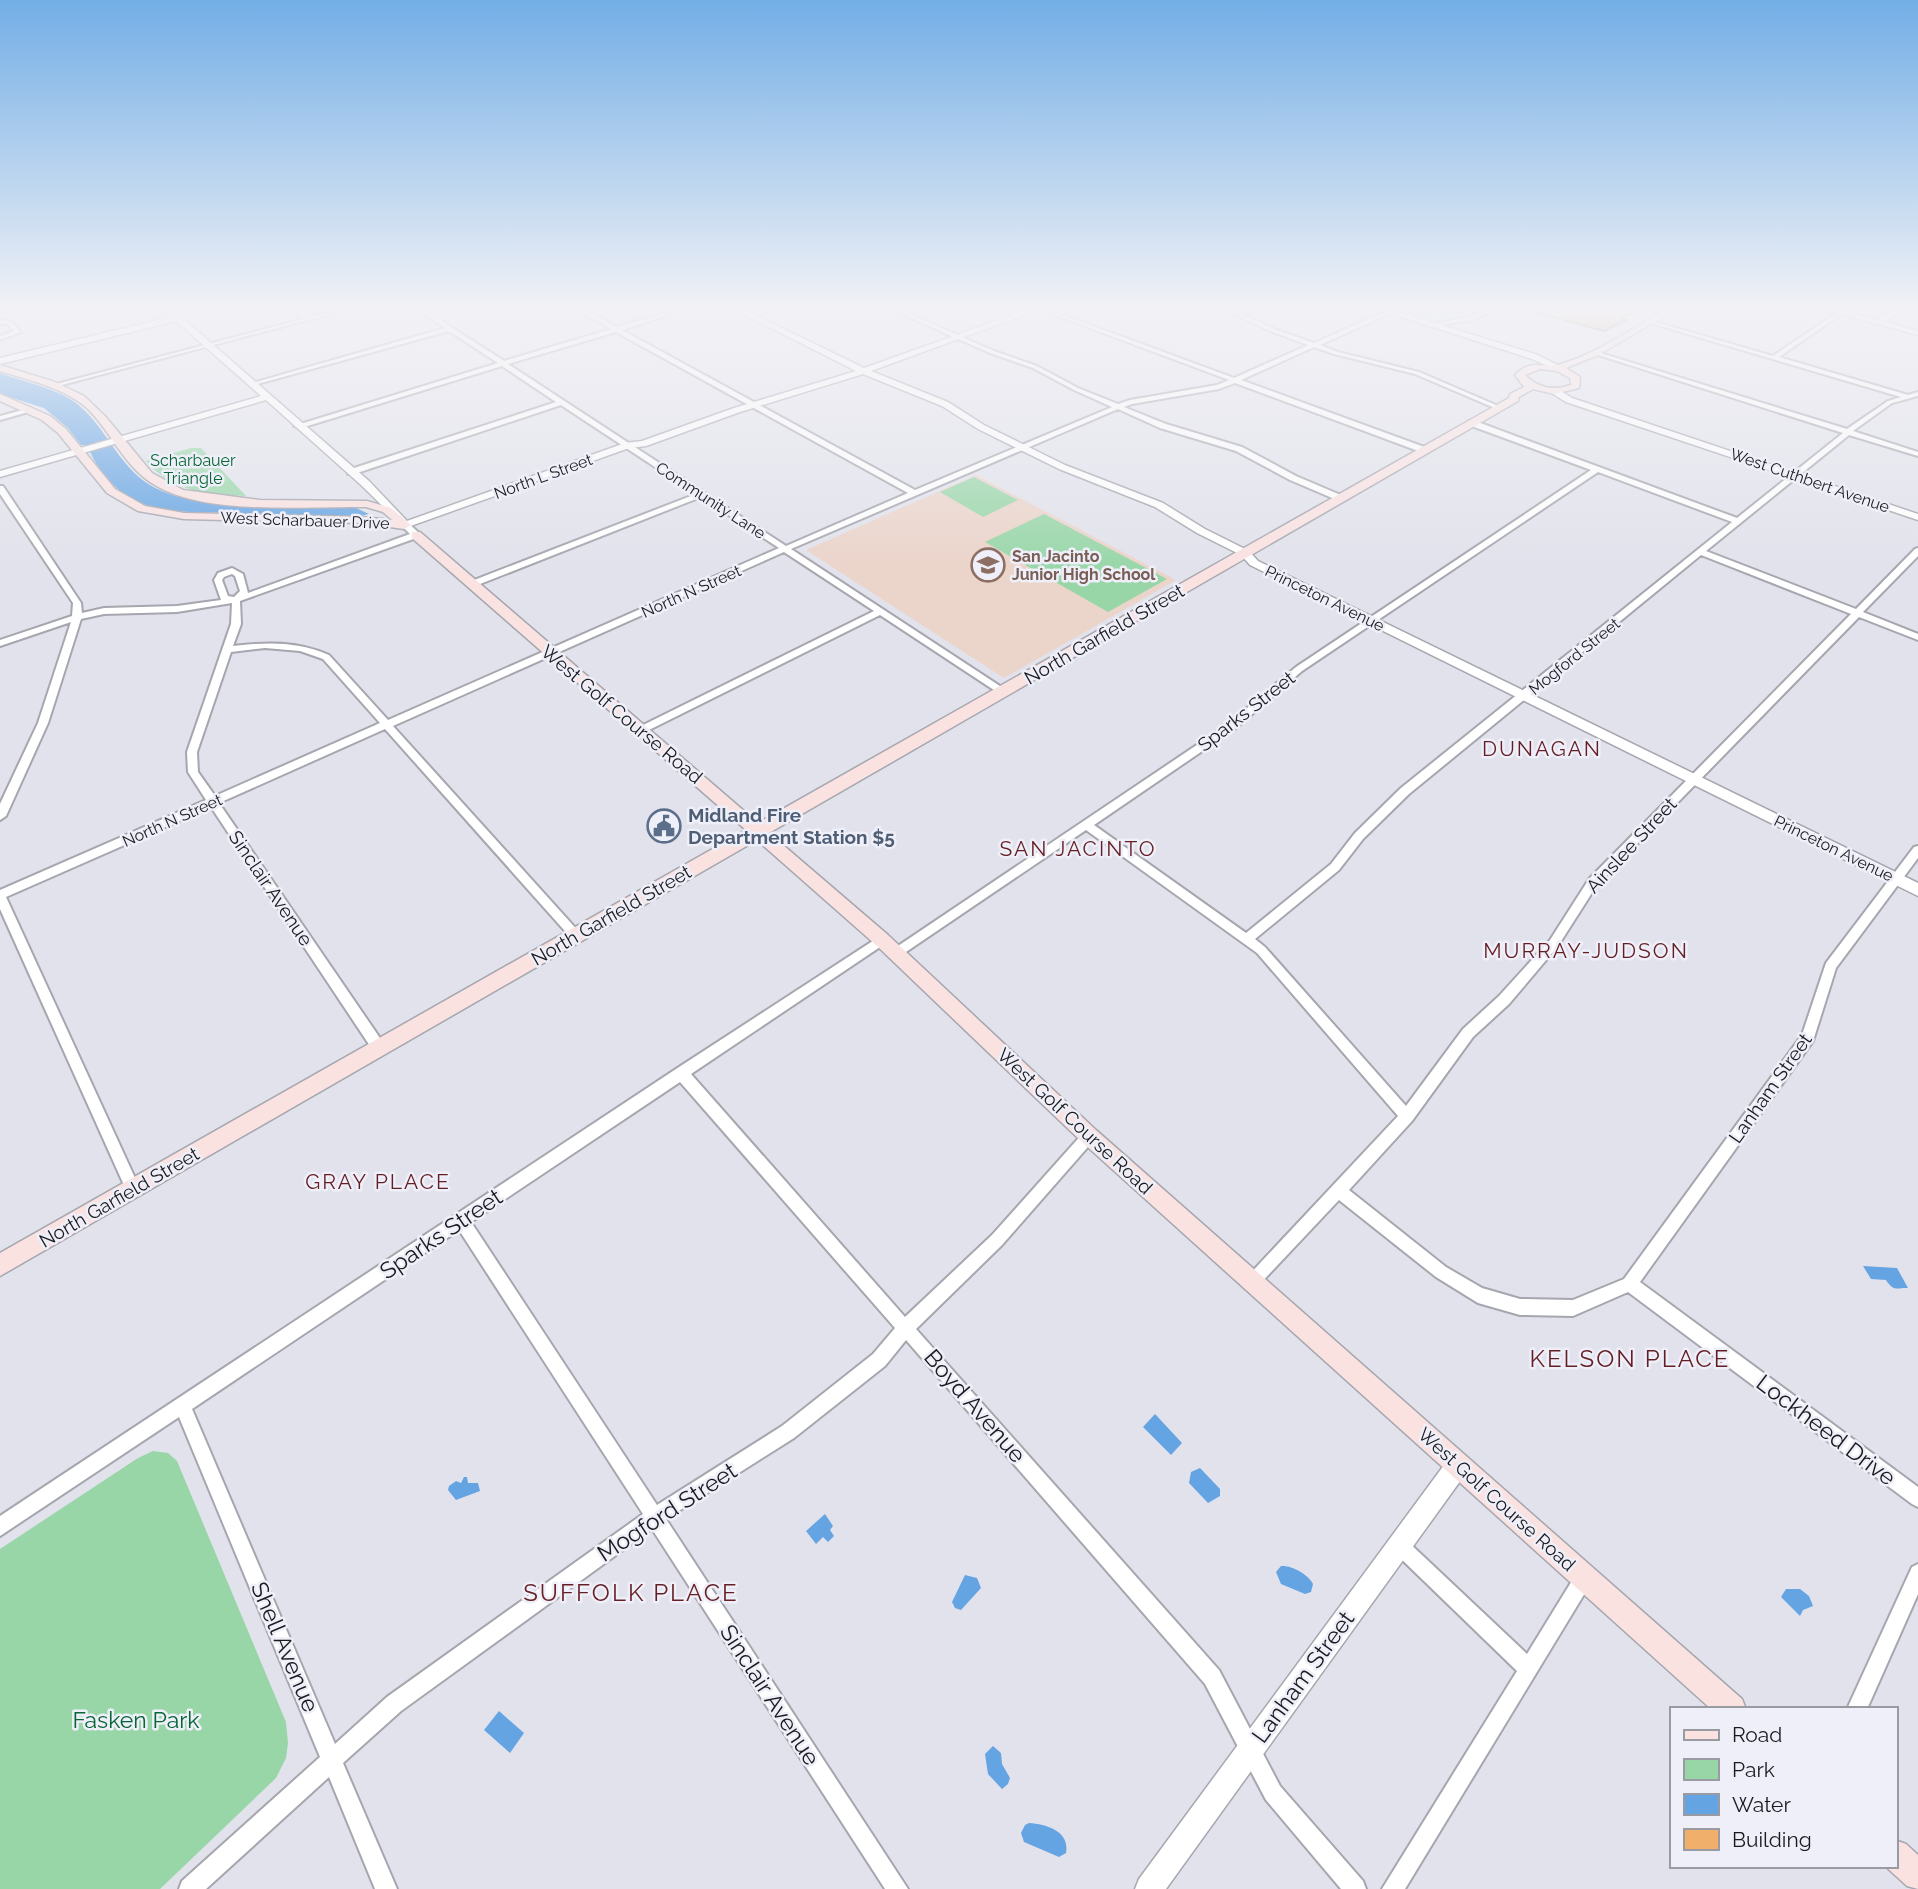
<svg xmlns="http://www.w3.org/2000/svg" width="1918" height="1889" font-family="Raleway,sans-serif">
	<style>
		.commercial { fill: #e0d4e8 }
		.education { fill: #ebd4ca }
		.green { fill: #98d6a8 }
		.water { fill: #65a4e3 }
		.building { fill: #f1af6c; stroke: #7f7872; stroke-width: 2 }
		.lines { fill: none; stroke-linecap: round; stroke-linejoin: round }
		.minor-casing { stroke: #a5a6ae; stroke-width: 4 }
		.tertiary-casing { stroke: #a5a6ae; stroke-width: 3 }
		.secondary-casing { stroke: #a5a6ae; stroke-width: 3 }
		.minor { fill: #fff; fill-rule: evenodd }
		.tertiary { fill: #fff; fill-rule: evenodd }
		.secondary { fill: #fae2e1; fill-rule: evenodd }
		.labels { text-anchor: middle; stroke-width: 5; stroke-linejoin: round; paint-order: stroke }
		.far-park-label { font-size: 16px; fill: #066734; stroke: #efeff9 }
		.far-street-label { font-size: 16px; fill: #1b1b1f; stroke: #efeff9 }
		.far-education-label { font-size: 16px; font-weight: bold; fill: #785e54; stroke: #efeff9; text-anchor: start }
		.street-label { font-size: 19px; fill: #1b1b1f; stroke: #efeff9 }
		.service-label { font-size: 19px; font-weight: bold; fill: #4e5e75; stroke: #efeff9; text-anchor: start }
		.neighbourhood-label { font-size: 21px; letter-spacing: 2px; fill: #651f24; stroke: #efeff9 }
		.near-street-label { font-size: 23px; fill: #1b1b1f; stroke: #efeff9 }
		.near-park-label { font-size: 23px; fill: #066734; stroke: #efeff9 }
		.near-neighbourhood-label { font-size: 24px; letter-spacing: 2px; fill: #651f24; stroke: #efeff9 }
	</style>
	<rect width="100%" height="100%" fill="#e2e2ec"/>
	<path class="commercial" d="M1297 308H1378L1389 312 1351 328Z"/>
	<path class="education" d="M976 475 1176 580 1004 678 806 550Z"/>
	<g class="green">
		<path d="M1390 308H1482C1451 322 1422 318 1390 308Z"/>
		<path d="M191 448H201L246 496C208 494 172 492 146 461Z"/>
		<path d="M974 477 1018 500 983 517 940 492Z"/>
		<path d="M1044 514 1167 579 1108 612 985 542Z"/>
		<path d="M153 1451 168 1453 177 1461 286 1722 288 1743 286 1758 276 1778 160 1889H0V1549L138 1458Z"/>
	</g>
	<g class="water">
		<path d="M0 373C26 383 63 389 83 409 107 431 121 468 150 485 198 514 299 506 356 508L369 514 356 517C314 516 273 514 231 513 199 512 166 514 136 501 117 493 92 464 88 445H81L68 428 44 408 0 394Z"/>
		<path d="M1863 1266 1897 1268 1908 1288C1899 1287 1894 1293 1886 1280L1871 1279Z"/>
		<path d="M1155 1414 1182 1443 1171 1455 1143 1427Z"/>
		<path d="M1200 1468 1220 1489V1496L1208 1503 1189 1483 1191 1472Z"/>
		<path d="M464 1477H467L468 1483H478L480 1491 456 1500 448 1490 449 1486 456 1481 461 1483Z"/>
		<path d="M825 1514 833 1526 830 1530 834 1536 828 1542 823 1537 816 1544 806 1531Z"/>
		<path d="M1281 1566C1291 1565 1308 1574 1313 1584L1311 1592 1305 1594 1281 1584 1276 1572Z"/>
		<path d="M965 1575 977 1578 981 1588 961 1610 955 1608 952 1602Z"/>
		<path d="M1786 1589H1800L1809 1596 1813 1606 1803 1610 1800 1616 1781 1597Z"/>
		<path d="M499 1711 524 1733 510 1753 484 1730Z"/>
		<path d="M993 1746 1001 1753 1002 1764 1010 1778 1008 1784 1002 1789 988 1774 985 1754Z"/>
		<path d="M1029 1823C1046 1824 1070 1831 1066 1853L1059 1857 1024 1842 1021 1833 1025 1825Z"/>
	</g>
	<path class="building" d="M1533 308H1618L1632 312 1621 318 1626 320 1604 331 1532 311Z"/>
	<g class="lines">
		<defs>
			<g id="minor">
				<path d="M290 308H297L309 317 344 308H354L54 387 49 386 303 319Z"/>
				<path d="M415 308H422L504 361 611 329 575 308H582L617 327 681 308H690L622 330 915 490 1112 407 1074 390 1033 368 990 353 888 308H896L994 351 1037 366 1078 388 1118 404 1130 400 1217 385 1229 380 1036 308H1044L1234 378 1308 345 1270 331 1222 308H1230L1274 329 1314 343 1389 310 1391 313 1320 345 1338 352 1419 372 1503 408 1497 409 1415 374 1334 354 1314 347 1241 380 1427 448V452H1421L1235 383 1219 389 1132 404 1124 407 1166 424 1242 447 1296 476 1343 496V500H1337L1290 480 1236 451 1160 428 1118 409 791 549 1006 690V694H1000L880 615 645 732H637V728L874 611 784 552 393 726 580 933 582 936 580 939H572L385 729 219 803 384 1044 386 1048 384 1052 379 1053 374 1052 211 807 6 897 140 1189 138 1194 133 1196 128 1194 0 909V890L206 800 188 772 187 752 231 624 232 603 177 612 104 614 81 619 48 723 6 816 0 820V804L38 723 71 622 0 646V640L72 616 73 603 0 494V486H3L81 603 82 613 104 608 177 606 221 600 214 580 218 573 232 568 243 574 248 593 410 534 401 525 408 523 419 533V537L240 601 241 624 233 646C267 642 297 641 329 655L388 720 779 548 701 497 475 586H469V582L696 494 561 405 354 474H348V470L556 402 502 366 301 428 294 426 498 363 449 331 254 385 249 384 445 328ZM616 332 908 493 786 546 508 364ZM232 574 235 576 240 591 234 597 228 596 222 580 224 577ZM265 648 300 651 323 659 380 723 215 796 198 772 197 752 231 652Z"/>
				<path d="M1492 308H1500L1472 320 1430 327 1427 325 1469 317Z"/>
				<path d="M1838 312 1843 313 1779 357 1908 395 1918 392V396L1892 403 1853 431 1918 452V456L1849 435 1706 551 1856 609 1915 549 1918 548V556L1863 612 1918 634V640L1859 617 1597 885 1558 946 1509 1004 1473 1037 1412 1121 1349 1190 1446 1267 1482 1288 1520 1299 1573 1300 1624 1279 1802 1035 1826 963 1914 847 1918 846V858L1836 968 1813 1041 1640 1282 1918 1487V1507L1912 1504 1628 1292 1573 1316 1520 1315 1478 1303 1436 1277 1339 1200 1257 1287 1252 1290 1247 1287 1244 1282 1247 1277 1398 1116 1257 953 1086 830 900 956H892L890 953 892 950 1228 724 1296 667 1591 470 1469 425V421H1475L1737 518 1843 433 1592 353 1597 352 1847 429 1888 401 1901 397 1647 322 1652 321 1773 356ZM1598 472 1732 522 1401 788 1355 833 1331 864 1246 933 1094 825 1236 728 1302 671ZM1701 555 1851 614 1589 879 1550 940 1499 996 1463 1029 1406 1106 1265 947 1255 939 1339 870 1363 839 1409 794Z"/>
				<path d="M0 320 11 321 21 332 0 340V336L14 331 7 324H0Z"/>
				<path d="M30 408 32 409V411L0 420V416Z"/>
				<path d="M882 935 886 937 888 940 886 943 691 1074 905 1317 992 1235 1084 1132 1089 1130 1094 1132 1096 1136 1094 1140 1002 1245 916 1329 1219 1670 1280 1786 1363 1881 1366 1889H1341L1266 1800 1205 1684 906 1340 885 1366 794 1438 666 1519 908 1889H885L652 1529 401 1711 343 1763 397 1889H375L329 1777 206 1889H179L182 1881 320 1757 179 1417 0 1536V1516L676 1069ZM680 1082 895 1328 873 1354 782 1426 657 1505 471 1222ZM459 1230 643 1514 387 1697 335 1744 192 1409Z"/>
				<path d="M1399 1536 1405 1539 1527 1654 1578 1571 1585 1569 1592 1571 1594 1578 1405 1889H1382L1517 1671 1393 1551 1390 1545 1393 1539Z"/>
				<path d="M1918 1564V1594L1867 1709H1847L1912 1567Z"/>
			</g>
			<g id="tertiary">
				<path d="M162 308H171L369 481 407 521 625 443 642 441 734 408 856 371 731 308H741L864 368 1032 308H1043L871 371 948 402 984 425 1065 465 1163 503 1205 529 1249 551 1258 561 1918 883V896L1250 565 1241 555 1197 533 1155 507 1059 469 978 429 942 406 863 374 740 412 646 446 629 448 405 528 361 485 266 400 0 477V471L261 396 176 321 0 364V358L171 317Z"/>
				<path d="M1051 308H1062L1045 314V310Z"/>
				<path d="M1374 308H1386L1538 355 1561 367 1554 369 1532 359Z"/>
				<path d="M1818 308H1831L1878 320 1895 308H1904L1885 322 1918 331V335Z"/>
				<path d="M1550 388H1556L1572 398 1918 514V520L1566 402 1550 392Z"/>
				<path d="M1458 1454 1466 1457 1469 1465 1466 1473 1166 1889H1135L1139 1879 1450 1457Z"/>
			</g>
			<g id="secondary">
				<path d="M1668 308H1678L1598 355 1566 368 1580 377 1579 388 1554 394 1533 389 1519 397 1518 401 769 833 888 935 1096 1130 1742 1699 1746 1709H1711L1082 1142 876 945 757 840 0 1276V1253L746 830 412 538V532H420L758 823 1509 398 1510 394 1524 387 1515 375C1531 358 1543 369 1561 364 1599 353 1634 327 1668 308ZM1540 369 1557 371 1570 378 1571 385C1554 391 1538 388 1525 375Z"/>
				<path d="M0 365 55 382 84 396 105 416 152 473 183 490 260 500 367 501 391 508 411 525 404 529 361 523 184 519 138 511 107 493 58 433 42 420 0 401V394L50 416 66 429 115 489 145 506 184 513 361 517 392 520 383 512 366 507C308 506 205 516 155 485 125 468 112 433 88 409 64 387 30 381 0 371Z"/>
				<path d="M1895 1840 1906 1844 1918 1855V1889L1907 1886 1885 1866H1895Z"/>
			</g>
		</defs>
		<use href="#minor" class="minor-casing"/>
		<use href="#tertiary" class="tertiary-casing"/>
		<use href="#secondary" class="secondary-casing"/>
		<use href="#minor" class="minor"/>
		<use href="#tertiary" class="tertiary"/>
		<use href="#secondary" class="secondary"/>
	</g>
	<linearGradient id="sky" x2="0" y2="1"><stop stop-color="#73aee6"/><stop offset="0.54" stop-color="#f2f2f6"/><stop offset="1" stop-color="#f2f2f6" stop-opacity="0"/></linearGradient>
	<rect width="1918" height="572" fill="url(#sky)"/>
	<defs>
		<symbol id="school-ring" viewBox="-11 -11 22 22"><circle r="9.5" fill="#efeff9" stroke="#8d6e63" stroke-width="1.5"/><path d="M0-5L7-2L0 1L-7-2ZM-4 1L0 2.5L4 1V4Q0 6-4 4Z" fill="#8d6e63"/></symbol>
		<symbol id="civic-ring" viewBox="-11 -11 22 22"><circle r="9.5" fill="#efeff9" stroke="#5c6f8a" stroke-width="1.5"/><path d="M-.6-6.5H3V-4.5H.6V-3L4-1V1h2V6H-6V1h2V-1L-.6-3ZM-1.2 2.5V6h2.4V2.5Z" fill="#5c6f8a"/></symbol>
	</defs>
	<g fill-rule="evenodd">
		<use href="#school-ring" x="969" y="546" width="38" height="38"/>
		<use href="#civic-ring" x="645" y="807" width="38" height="38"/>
	</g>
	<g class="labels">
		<g class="far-park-label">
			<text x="193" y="466">Scharbauer<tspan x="193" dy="18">Triangle</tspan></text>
		</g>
		<g class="far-street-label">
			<text transform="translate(543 476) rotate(-20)" y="6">North L Street</text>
			<text transform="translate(1810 480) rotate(19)" y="6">West Cuthbert Avenue</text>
			<text transform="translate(711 500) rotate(33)" y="6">Community Lane</text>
			<text transform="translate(305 520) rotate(2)" y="6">West Scharbauer Drive</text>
			<text transform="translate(691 591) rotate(-24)" y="6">North N Street</text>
			<text transform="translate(1325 598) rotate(26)" y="6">Princeton Avenue</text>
			<text transform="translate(1574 656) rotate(-39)" y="6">Mogford Street</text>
			<text transform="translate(172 820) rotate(-24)" y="6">North N Street</text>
			<text transform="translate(1834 848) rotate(26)" y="6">Princeton Avenue</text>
		</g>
		<g class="far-education-label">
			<text x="1012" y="562">San Jacinto<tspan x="1012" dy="18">Junior High School</tspan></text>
		</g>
		<g class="street-label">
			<text transform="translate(1104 634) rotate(-30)" y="7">North Garfield Street</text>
			<text transform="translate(1246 711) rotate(-38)" y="7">Sparks Street</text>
			<text transform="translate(622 714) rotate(40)" y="7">West Golf Course Road</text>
			<text transform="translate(1631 845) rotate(-47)" y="7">Ainslee Street</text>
			<text transform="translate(271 888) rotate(56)" y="7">Sinclair Avenue</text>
			<text transform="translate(611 915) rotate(-30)" y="7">North Garfield Street</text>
			<text transform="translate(1770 1088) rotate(-55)" y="7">Lanham Street</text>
			<text transform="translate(1075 1121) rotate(43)" y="7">West Golf Course Road</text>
			<text transform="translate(119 1197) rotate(-30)" y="7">North Garfield Street</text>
			<text transform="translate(1497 1499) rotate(42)" y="7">West Golf Course Road</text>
		</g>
		<g class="service-label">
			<text x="688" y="822">Midland Fire<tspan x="688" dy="22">Department Station $5</tspan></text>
		</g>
		<g class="neighbourhood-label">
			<text x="1542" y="756">DUNAGAN</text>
			<text x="1078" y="856">SAN JACINTO</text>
			<text x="1586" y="958">MURRAY-JUDSON</text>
			<text x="378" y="1189">GRAY PLACE</text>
		</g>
		<g class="near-street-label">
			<text transform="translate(441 1234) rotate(-34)" y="8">Sparks Street</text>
			<text transform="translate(975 1406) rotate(49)" y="8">Boyd Avenue</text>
			<text transform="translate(1826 1430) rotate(37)" y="8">Lockheed Drive</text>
			<text transform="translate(667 1512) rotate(-33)" y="8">Mogford Street</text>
			<text transform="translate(285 1647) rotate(67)" y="8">Shell Avenue</text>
			<text transform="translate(1303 1677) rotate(-54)" y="8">Lanham Street</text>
			<text transform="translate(770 1695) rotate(57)" y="8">Sinclair Avenue</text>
		</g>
		<g class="near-park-label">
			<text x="136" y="1728">Fasken Park</text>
		</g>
		<g class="near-neighbourhood-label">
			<text x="1630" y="1367">KELSON PLACE</text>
			<text x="631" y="1601">SUFFOLK PLACE</text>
		</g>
	</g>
	<rect x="1670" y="1707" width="228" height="161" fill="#efeff9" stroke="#9a9aa2" stroke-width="2"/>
	<rect x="1684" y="1730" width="35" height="10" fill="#fae2e1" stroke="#9a9aa2" stroke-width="2"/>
	<text x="1732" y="1742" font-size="21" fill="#1b1b1f">Road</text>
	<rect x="1684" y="1759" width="35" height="21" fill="#98d6a8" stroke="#9a9aa2" stroke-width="2"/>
	<text x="1732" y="1777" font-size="21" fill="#1b1b1f">Park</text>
	<rect x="1684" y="1794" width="35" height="21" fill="#65a4e3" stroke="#9a9aa2" stroke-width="2"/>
	<text x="1732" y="1812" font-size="21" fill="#1b1b1f">Water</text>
	<rect x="1684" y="1829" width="35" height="21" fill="#f1af6c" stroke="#9a9aa2" stroke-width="2"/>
	<text x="1732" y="1847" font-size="21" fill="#1b1b1f">Building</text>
</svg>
